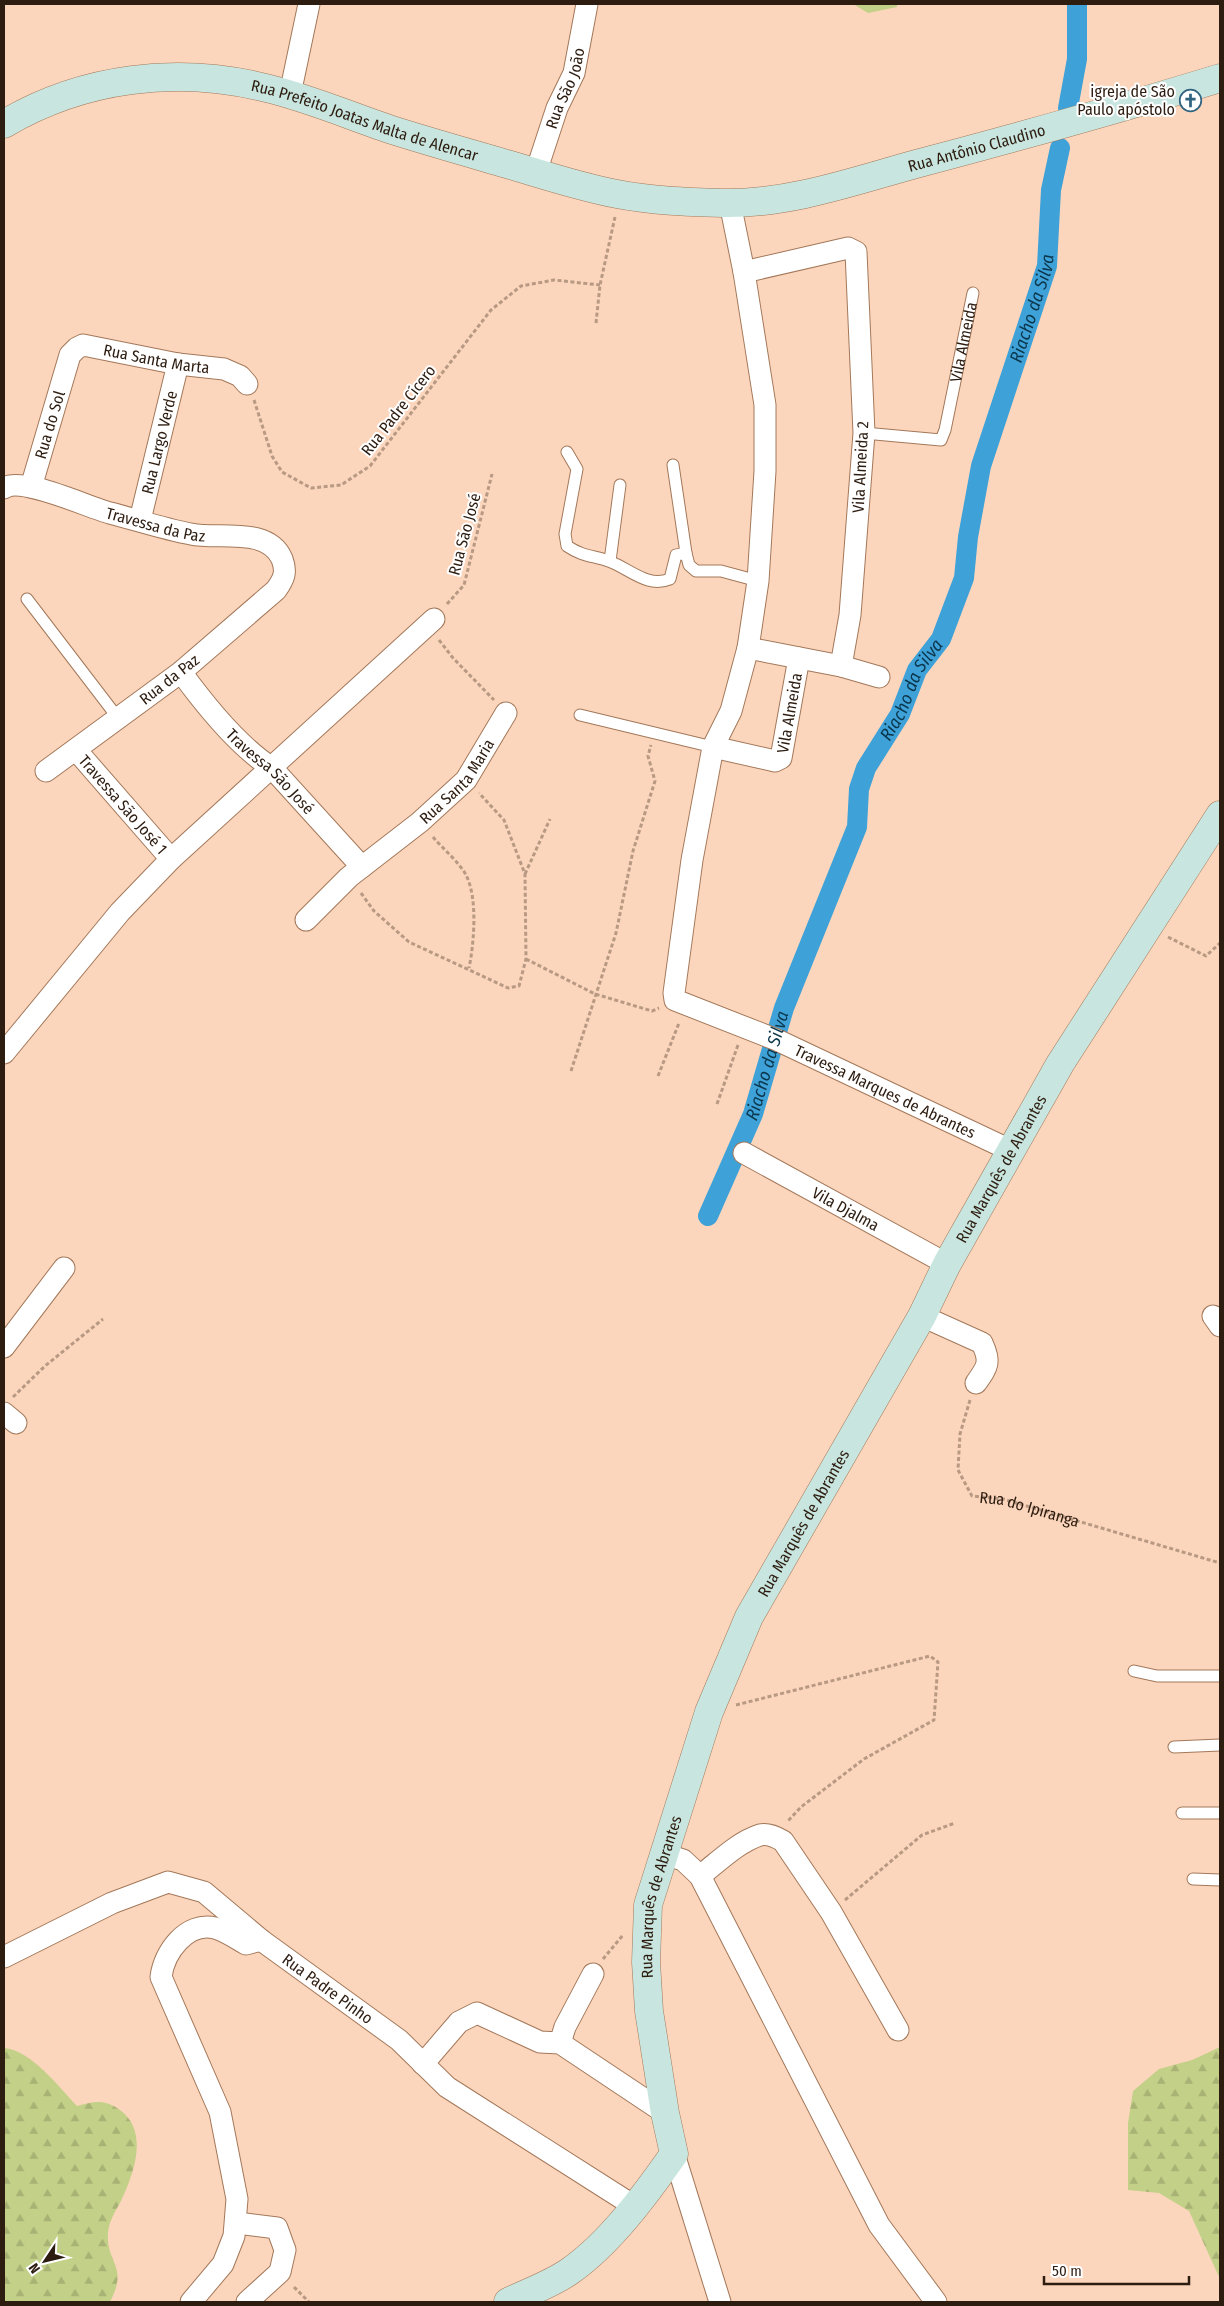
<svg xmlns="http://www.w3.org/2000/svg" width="1224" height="2306" font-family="'Fira Sans Condensed',sans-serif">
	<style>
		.green { fill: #c3d088 }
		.forest { fill: url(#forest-firs) }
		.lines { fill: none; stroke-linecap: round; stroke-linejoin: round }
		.canal { stroke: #3ea1d7; stroke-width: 20 }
		.lane-casing { stroke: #a3785a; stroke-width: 13 }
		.street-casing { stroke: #a3785a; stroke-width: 23 }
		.secondary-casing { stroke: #a3785a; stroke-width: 29 }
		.path { stroke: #b89983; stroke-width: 3; stroke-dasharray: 4 2.5; stroke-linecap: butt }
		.lane { stroke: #fff; stroke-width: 11 }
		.street { stroke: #fff; stroke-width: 21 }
		.secondary { stroke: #c8e6df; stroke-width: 28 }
		.labels { text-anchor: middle; stroke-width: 4; stroke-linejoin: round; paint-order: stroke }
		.street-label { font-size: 16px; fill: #2d1c10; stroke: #fff }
		.poi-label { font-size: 16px; fill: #2d1c10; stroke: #fff; text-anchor: end }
		.water-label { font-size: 18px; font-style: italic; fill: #0b364c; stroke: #fff }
	</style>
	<defs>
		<pattern id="forest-firs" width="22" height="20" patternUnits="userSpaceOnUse" patternTransform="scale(1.25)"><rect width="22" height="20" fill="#c3d088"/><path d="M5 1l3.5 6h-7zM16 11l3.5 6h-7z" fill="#a8b274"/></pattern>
	</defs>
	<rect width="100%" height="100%" fill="#fcd6bc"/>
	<path class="green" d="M853 4H897V7L868 13Z"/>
	<g class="forest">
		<path d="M1220 2047V2279L1189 2211 1159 2193 1128 2190V2123L1133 2091 1159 2069 1192 2060Z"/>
		<path d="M4 2048C31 2050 59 2087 77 2106 94 2101 105 2099 120 2110 150 2132 133 2175 121 2201 115 2212 109 2221 108 2233 106 2264 129 2265 110 2302H4Z"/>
	</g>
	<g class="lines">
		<g class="canal">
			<path d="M1068 108 1077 59V4"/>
			<path id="s1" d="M708 1216 753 1114 784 1008 857 827 859 789 866 768 900 714 917 670 941 639 964 578 968 537 981 466 1047 266 1051 190 1060 148"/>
		</g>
		<defs>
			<g id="lane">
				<path id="s3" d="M864 433 941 440 945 430 973 293"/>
				<path d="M567 452 577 469 565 534 567 546C585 558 594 555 611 562 631 570 648 588 670 579L676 555 686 553 689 565 696 571H721L758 581"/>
				<path d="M673 465 686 553"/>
				<path d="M610 561 620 485"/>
				<path d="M27 599 118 718"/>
				<path d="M580 715 713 747"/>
				<path d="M1134 1671 1157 1676H1220"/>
				<path d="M1174 1747 1220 1745"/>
				<path d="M1182 1813H1220"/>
				<path d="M1193 1879 1220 1880"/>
			</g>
			<g id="street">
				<path d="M290 94 309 4"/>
				<path id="s4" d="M536 172 557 108 574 73 587 4"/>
				<path id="s5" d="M730 203 744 272 765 405V471L758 581 748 648 731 711 713 747 692 860 674 993 675 1000 777 1040 1012 1151"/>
				<path d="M744 272 848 248 856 252 864 433 850 615 841 666"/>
				<path id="s6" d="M31 487 70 355 77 348 83 345 178 364 224 369 240 376 247 384"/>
				<path id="s7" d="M4 488C22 476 87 507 110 513 137 520 164 529 191 534 218 540 268 526 282 559 287 572 284 579 276 590L181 672 46 771"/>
				<path id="s8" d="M140 520 178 364"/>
				<path d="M748 648 841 666 879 677"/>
				<path id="s9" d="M181 672C205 705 238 746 272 768L362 867"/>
				<path id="s10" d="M713 747 775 761 781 758 799 658"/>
				<path id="s11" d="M76 750 171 859"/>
				<path id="s12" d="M306 920 349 877 420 822 466 780 506 713"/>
				<path d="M4 1053 120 912 171 859 434 619"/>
				<path id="s13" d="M744 1153 947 1264"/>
				<path d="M922 1316 982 1343C991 1362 988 1366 976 1383"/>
				<path d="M1213 1316 1220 1326"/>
				<path d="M4 1347 64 1268"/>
				<path d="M4 1413 16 1423"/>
				<path d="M664 1854 683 1860 700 1876 879 2225 936 2302"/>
				<path d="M700 1876C718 1862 738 1842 760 1835 768 1833 776 1837 783 1841L831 1912 898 2030"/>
				<path id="s14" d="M4 1957 112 1903 168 1882 204 1892 261 1940 399 2040 447 2087 634 2206"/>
				<path d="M560 2043 565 2027 593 1974"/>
				<path d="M423 2064 459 2022 477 2013 540 2042 560 2043 665 2113"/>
				<path d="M674 2154 720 2302"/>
				<path d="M237 2223 277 2228 285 2250 280 2272 247 2302"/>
				<path d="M191 2302 223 2264 234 2236 237 2199 220 2112 161 1977C164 1952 187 1921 215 1928 226 1931 237 1939 246 1944L261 1940"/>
			</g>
			<g id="secondary">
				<path id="s15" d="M4 124C83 77 177 66 266 88 309 98 350 116 392 130 430 142 469 153 507 164 544 175 580 187 617 194 652 201 689 202 724 203 790 204 854 181 916 164 1018 137 1119 109 1220 78"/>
				<path id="s16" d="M508 2302C528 2292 552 2284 570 2271 610 2243 646 2194 674 2154L665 2113 649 2011 646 1962 648 1905 709 1712 749 1617 922 1316 947 1264 1060 1064 1220 815"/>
			</g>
		</defs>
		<use href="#lane" class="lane-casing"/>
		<use href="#street" class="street-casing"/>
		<use href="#secondary" class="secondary-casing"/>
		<g class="path">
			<path d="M596 323 600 285 615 217"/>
			<path d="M254 400 272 456 282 472 311 488 341 485 370 466 491 310 521 286 554 280 600 285"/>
			<path d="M447 604 464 585 492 474"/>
			<path d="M439 640 453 658 494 700"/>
			<path d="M433 837C443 849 459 862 466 875 478 898 474 944 469 968"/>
			<path d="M525 874 550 819"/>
			<path d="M361 893 374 911 409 942 508 988 519 986 526 959 525 874 504 820 479 793"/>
			<path d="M1168 937 1206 956 1220 943"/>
			<path d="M526 959 595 994 652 1011 659 1008"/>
			<path d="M571 1071 616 933 633 851 655 781 648 756 651 745"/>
			<path d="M658 1076 679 1023"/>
			<path d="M717 1104 738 1045"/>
			<path d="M13 1397 45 1366 103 1319"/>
			<path id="s2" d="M970 1400 960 1434 958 1470 972 1496 1003 1499 1220 1563"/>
			<path d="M736 1705 930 1656 938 1662 934 1720 864 1759 801 1807 788 1821"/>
			<path d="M845 1900 922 1835 955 1823"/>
			<path d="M603 1959 623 1935"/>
			<path d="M294 2287 309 2302"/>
		</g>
		<use href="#lane" class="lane"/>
		<use href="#street" class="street"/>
		<use href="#secondary" class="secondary"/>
	</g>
	<defs>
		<symbol id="church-ring" viewBox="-11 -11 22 22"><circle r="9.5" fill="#fff" stroke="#306380" stroke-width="1.5"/><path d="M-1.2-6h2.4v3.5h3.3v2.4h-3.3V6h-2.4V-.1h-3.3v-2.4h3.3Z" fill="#306380"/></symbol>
	</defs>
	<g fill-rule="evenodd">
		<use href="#church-ring" x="1178" y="88" width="25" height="25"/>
	</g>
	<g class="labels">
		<g class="street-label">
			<text dy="6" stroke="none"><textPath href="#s4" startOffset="89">Rua São João</textPath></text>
			<text dy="6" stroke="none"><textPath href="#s15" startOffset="375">Rua Prefeito Joatas Malta de Alencar</textPath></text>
			<text dy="6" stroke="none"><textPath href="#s15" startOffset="1005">Rua Antônio Claudino</textPath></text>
			<text dy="6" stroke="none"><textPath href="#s3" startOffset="178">Vila Almeida</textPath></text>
			<text dy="6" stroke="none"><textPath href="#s6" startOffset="229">Rua Santa Marta</textPath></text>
			<text transform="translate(398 410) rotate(-52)" y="6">Rua Padre Cícero</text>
			<text dy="6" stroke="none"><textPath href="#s6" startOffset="65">Rua do Sol</textPath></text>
			<text dy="6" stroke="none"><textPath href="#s8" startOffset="80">Rua Largo Verde</textPath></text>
			<text transform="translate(860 467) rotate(-87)" y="6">Vila Almeida 2</text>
			<text dy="6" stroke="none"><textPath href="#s7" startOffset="158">Travessa da Paz</textPath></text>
			<text transform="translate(464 534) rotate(-75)" y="6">Rua São José</text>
			<text transform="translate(169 679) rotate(-38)" y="6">Rua da Paz</text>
			<text dy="6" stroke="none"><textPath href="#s10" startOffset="116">Vila Almeida</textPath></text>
			<text dy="6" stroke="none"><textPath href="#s9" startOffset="134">Travessa São José</textPath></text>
			<text dy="6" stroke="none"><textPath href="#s12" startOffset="206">Rua Santa Maria</textPath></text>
			<text dy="6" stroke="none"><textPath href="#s11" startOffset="72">Travessa São José 1</textPath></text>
			<text dy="6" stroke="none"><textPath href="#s5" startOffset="1040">Travessa Marques de Abrantes</textPath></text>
			<text dy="6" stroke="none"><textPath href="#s16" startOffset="1298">Rua Marquês de Abrantes</textPath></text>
			<text dy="6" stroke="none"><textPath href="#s13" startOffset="116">Vila Djalma</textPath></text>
			<text dy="6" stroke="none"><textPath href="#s2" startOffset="160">Rua do Ipiranga</textPath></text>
			<text dy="6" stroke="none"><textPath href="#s16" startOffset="892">Rua Marquês de Abrantes</textPath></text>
			<text dy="6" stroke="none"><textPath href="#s16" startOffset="488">Rua Marquês de Abrantes</textPath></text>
			<text dy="6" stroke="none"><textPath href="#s14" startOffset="375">Rua Padre Pinho</textPath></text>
		</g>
		<g class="poi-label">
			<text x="1175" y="97">igreja de São<tspan x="1175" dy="18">Paulo apóstolo</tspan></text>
		</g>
		<g class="water-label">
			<text dy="6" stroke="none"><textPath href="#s1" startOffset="972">Riacho da Silva</textPath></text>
			<text dy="6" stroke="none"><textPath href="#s1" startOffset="568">Riacho da Silva</textPath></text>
			<text dy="6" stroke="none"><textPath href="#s1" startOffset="162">Riacho da Silva</textPath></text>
		</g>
	</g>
	<rect width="1224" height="2306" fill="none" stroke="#2d1c10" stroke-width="10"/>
	<g transform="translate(45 2261) rotate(235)" stroke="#ffffff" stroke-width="4" paint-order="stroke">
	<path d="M0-4L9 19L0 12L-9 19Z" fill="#2d1c10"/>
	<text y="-8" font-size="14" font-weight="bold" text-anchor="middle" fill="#2d1c10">N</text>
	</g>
	<path d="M1044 2276v8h145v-8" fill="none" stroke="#2d1c10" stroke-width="2.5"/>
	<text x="1052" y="2276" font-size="15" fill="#2d1c10" stroke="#ffffff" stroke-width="4" paint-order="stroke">50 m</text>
</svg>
